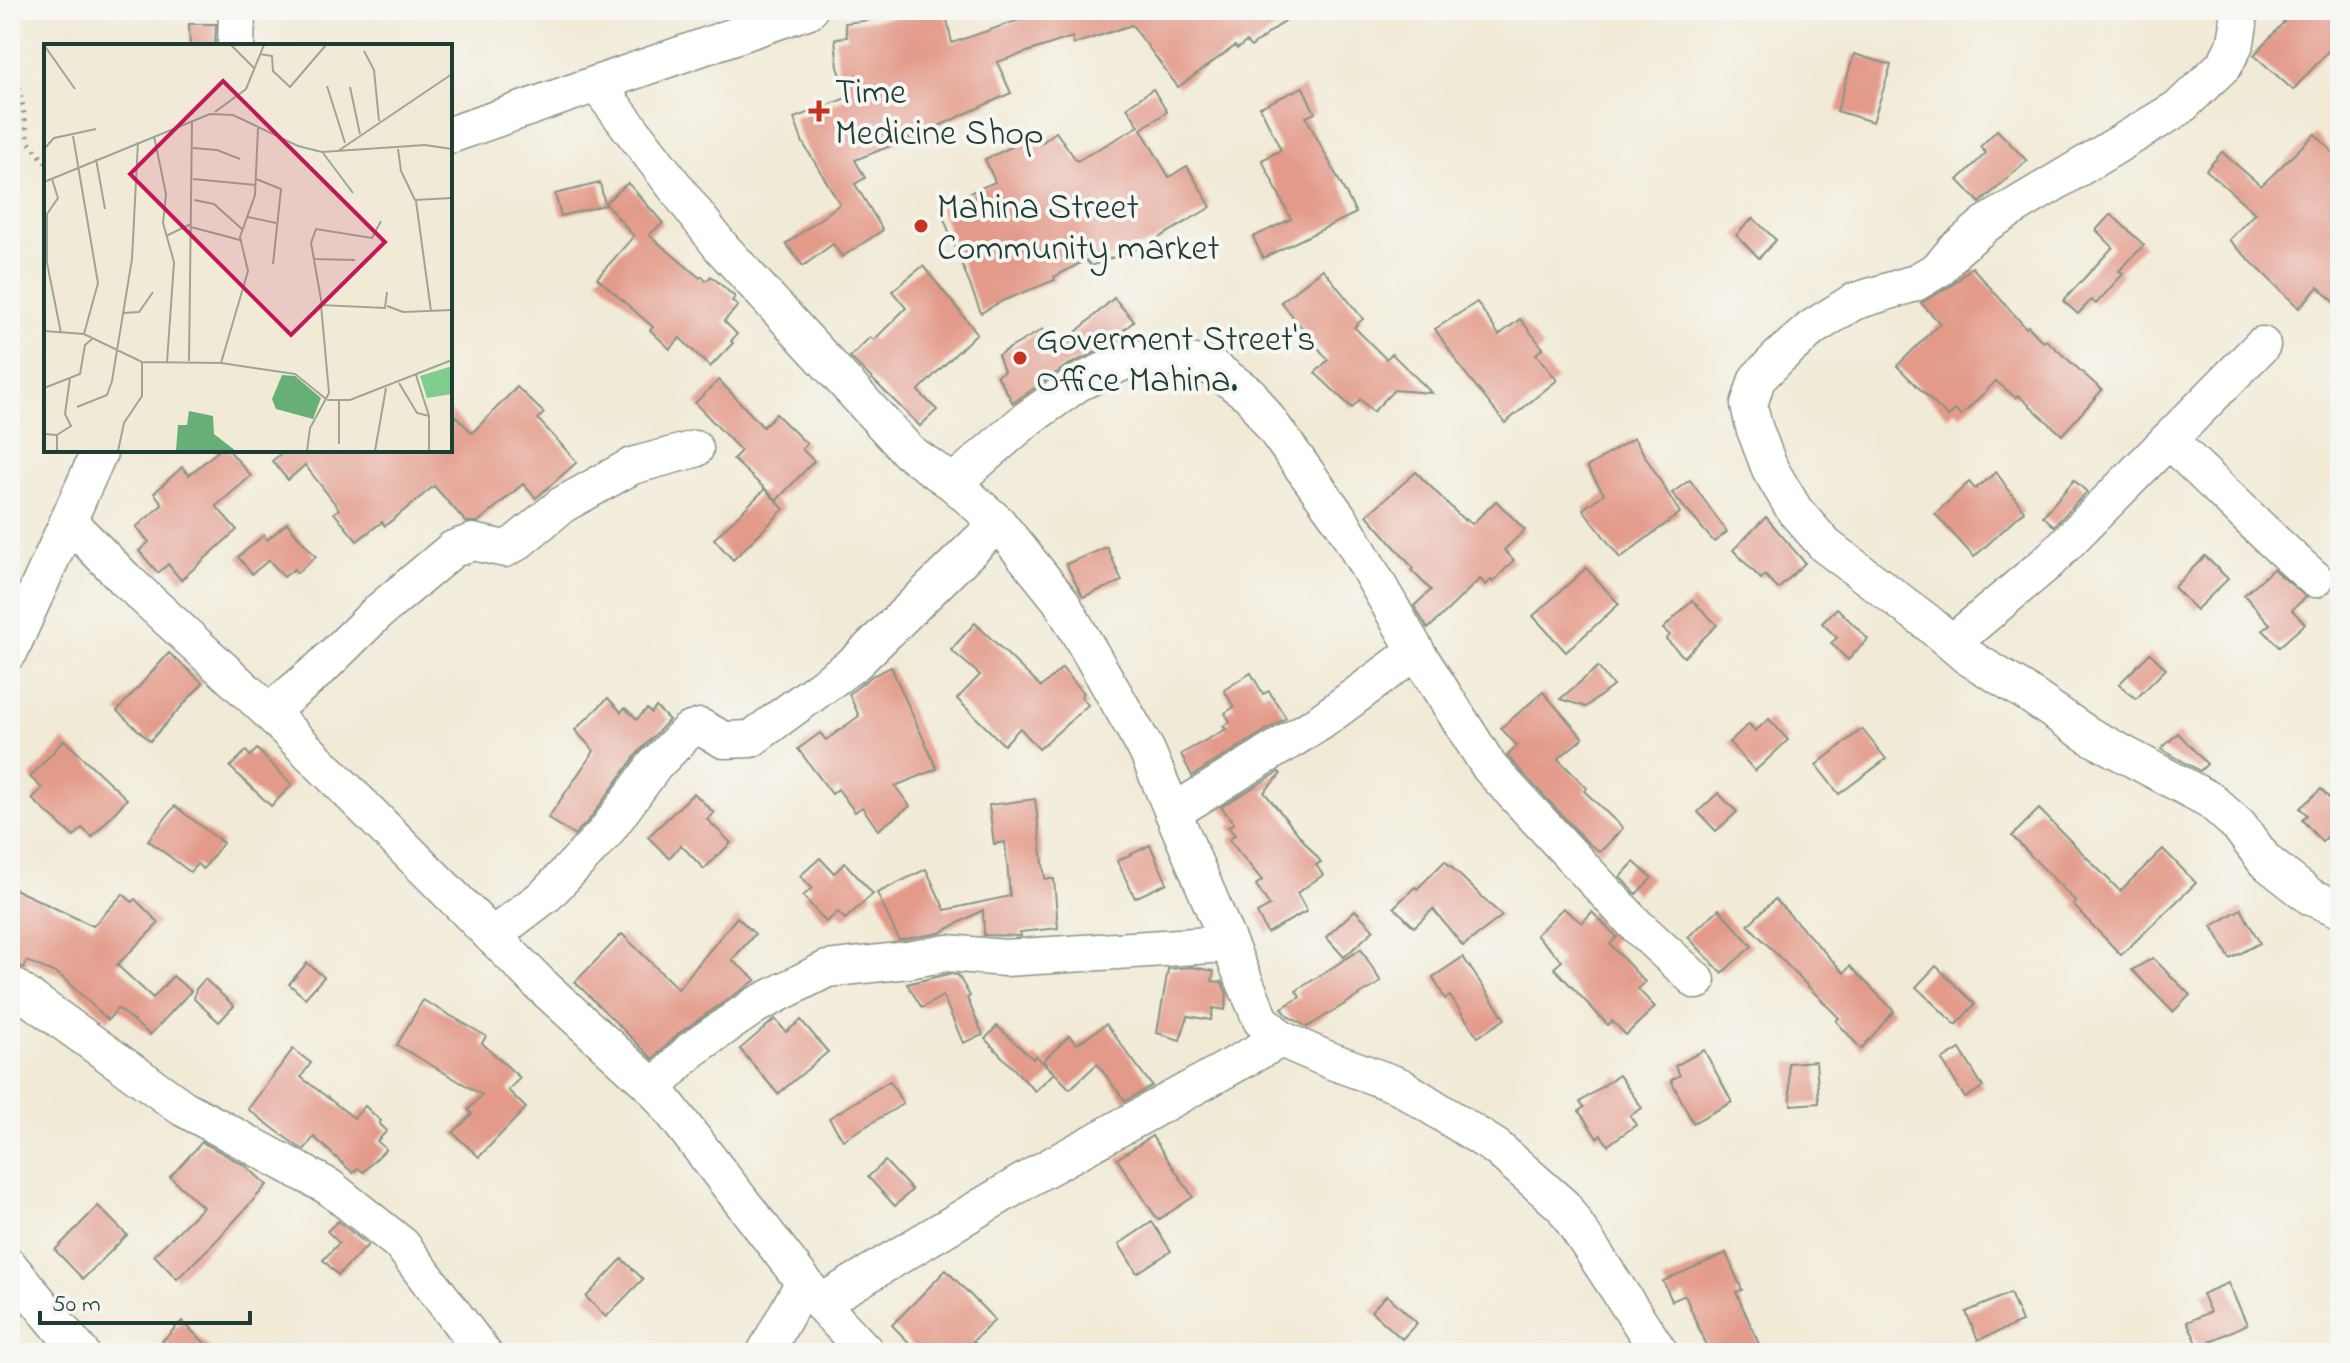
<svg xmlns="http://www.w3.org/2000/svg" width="2350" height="1363" font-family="'Indie Flower',sans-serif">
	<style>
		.building { fill: #e39a89 }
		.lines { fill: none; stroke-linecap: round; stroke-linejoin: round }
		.minor-casing { stroke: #889485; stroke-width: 39 }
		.path { stroke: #889485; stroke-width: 5; stroke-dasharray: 2 6; stroke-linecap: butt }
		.minor { stroke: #fff; stroke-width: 36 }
		.poi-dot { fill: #c8321e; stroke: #f6f6f2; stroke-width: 3 }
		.labels { text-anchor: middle; stroke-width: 8; stroke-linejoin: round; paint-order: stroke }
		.poi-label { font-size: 36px; fill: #1f3d34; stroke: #f6f6f2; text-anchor: start }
		.inset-road { fill: none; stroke: #9da595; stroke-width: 2 }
		.view { fill: #c2185b; fill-opacity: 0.15; stroke: #c2185b; stroke-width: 4 }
		.inset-edge { fill: none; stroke: #1f3d34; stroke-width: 4 }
	</style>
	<rect width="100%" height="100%" fill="#f6f6f2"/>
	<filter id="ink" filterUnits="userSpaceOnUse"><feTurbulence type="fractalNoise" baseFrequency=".0125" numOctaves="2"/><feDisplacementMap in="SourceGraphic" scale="16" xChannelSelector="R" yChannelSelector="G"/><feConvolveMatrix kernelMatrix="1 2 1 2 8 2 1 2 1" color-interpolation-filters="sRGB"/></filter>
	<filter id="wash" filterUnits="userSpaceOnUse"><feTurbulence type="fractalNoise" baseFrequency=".006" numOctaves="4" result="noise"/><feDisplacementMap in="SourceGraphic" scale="32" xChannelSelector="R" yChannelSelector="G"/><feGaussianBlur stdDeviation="1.8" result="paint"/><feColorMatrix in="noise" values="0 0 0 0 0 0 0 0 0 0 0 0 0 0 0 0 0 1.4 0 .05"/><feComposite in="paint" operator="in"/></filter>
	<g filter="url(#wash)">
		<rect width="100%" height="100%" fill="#f1ead6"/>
		<g id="blocks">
			<g class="building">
				<path d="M907 10H945L952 43 1048 10H1299L1251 47 1246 42 1237 49 1235 46 1178 87 1132 25 1074 44 1072 37 997 62 1011 93 930 130 855 160 865 178 855 184 883 230 842 257 833 244 803 266 786 244 840 204 803 143 794 118 849 97 838 67 835 39 847 37 845 23 896 17 895 12Z"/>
				<path d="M2272 10H2340V38L2293 90 2254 55 2284 22Z"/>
				<path d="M189 24H216L215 46H190Z"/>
				<path d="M1854 54 1891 65 1873 122 1837 111Z"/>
				<path d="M1303 87 1315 113 1306 117 1356 213 1263 258 1253 237 1291 219 1262 160 1281 150 1260 107Z"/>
				<path d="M1153 89 1167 112 1141 129 1169 177 1187 166 1211 207 1150 243 1091 266 1086 260 1054 277 1055 280 1002 301 981 313 939 206 995 182 985 159 1014 146 1011 140 1035 131 1040 144 1056 132 1077 161 1139 126 1127 107Z"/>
				<path d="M1997 130 2027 161 1980 203 1958 180 1986 153 1980 147Z"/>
				<path d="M2315 134 2340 160V307L2318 287 2299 308 2229 240 2255 213 2206 170 2222 152 2261 186Z"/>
				<path d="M600 183 605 205 561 216 555 194Z"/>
				<path d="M628 183 663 223 649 235 700 278 702 276 706 281 711 276 735 297 732 301 738 306 724 321 737 334 731 341 733 343 710 367 680 338 670 349 650 330 653 327 597 278 634 236 605 203Z"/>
				<path d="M2111 214 2144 245 2119 271 2123 274 2096 304 2091 300 2078 314 2063 301 2113 247 2096 230Z"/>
				<path d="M1753 218 1776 240 1759 258 1736 235Z"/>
				<path d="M923 266 977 333 918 391 937 410 920 426 850 357 870 337 874 340 906 308 892 291Z"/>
				<path d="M1972 267 2026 328 2028 326 2043 342 2046 340 2102 390 2062 435 2018 395 2016 398 1996 381 1961 416 1955 410 1948 417 1897 366 1940 323 1921 303 1951 286Z"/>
				<path d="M1323 269 1363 319 1354 327 1386 359 1392 354 1432 393 1394 390 1373 412 1360 399 1352 408 1315 373 1328 360 1281 302Z"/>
				<path d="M1114 298 1134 321 1124 330 1129 336 1066 366 1013 403 997 375 1004 371 998 355 1043 329 1056 350Z"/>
				<path d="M1477 302 1499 335 1520 319 1543 348 1536 354 1557 380 1505 423 1462 369 1435 329Z"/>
				<path d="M719 380 763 427 776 414 807 444 802 449 814 461 777 500 733 459 741 451 695 403Z"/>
				<path d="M517 387 544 413 538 419 577 462 536 498 523 484 478 522H466L434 486 385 526 382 522 357 541 334 513 339 509 305 465 288 480 272 461 285 450H450V410L472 433Z"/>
				<path d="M1634 438 1680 513 1620 558 1583 509 1604 494 1587 467Z"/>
				<path d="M219 450H229L251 476 216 506 237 530 181 580 168 564 158 573 139 551 149 542 136 527 163 504 154 493 182 467 189 475Z"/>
				<path d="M1416 472 1465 521 1466 519 1472 524 1496 501 1525 530 1504 550 1514 560 1493 582 1491 580 1486 585 1480 579 1428 629 1414 606 1431 590 1411 570 1413 568 1367 515Z"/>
				<path d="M1996 472 2024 511 1974 557 1935 514 1969 482 1975 489Z"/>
				<path d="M1690 480 1727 532 1714 542 1672 493Z"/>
				<path d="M2074 480 2087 492 2054 526 2043 516Z"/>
				<path d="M765 489 784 509 733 560 714 539Z"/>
				<path d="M1766 517 1805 563 1778 589 1765 575 1761 579 1733 550Z"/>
				<path d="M287 523 316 557 297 573 294 569 284 577 269 560 252 574 238 557 264 535 267 540Z"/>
				<path d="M1107 547 1122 581 1083 597 1066 564Z"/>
				<path d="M2205 556 2228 579 2196 610 2174 587Z"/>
				<path d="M1586 568 1619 604 1566 652 1533 616Z"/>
				<path d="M2273 569 2306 597 2292 610 2305 624 2279 647 2263 630 2270 624 2244 595Z"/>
				<path d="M1692 600 1717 625 1684 657 1666 639 1670 635 1663 629Z"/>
				<path d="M1837 608 1868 639 1848 660 1831 643 1837 638 1822 623Z"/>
				<path d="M975 623 1041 687 1062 668 1084 693 1081 696 1088 705 1039 749 1020 728 1004 745 957 699 980 675 951 650Z"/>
				<path d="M169 653 203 683 150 741 117 711Z"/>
				<path d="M2150 653 2166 669 2136 699 2119 684Z"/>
				<path d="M891 667 937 769 895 786 910 806 878 830 862 807 855 812 838 789 832 794 798 749 820 733 826 740 859 716 849 694 872 676Z"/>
				<path d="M1598 667 1613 686 1586 707 1560 699Z"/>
				<path d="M1251 673 1263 694 1269 691 1286 718 1192 776 1181 754 1226 729 1223 726 1230 722 1225 713 1234 707 1224 690Z"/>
				<path d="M1543 692 1583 738 1558 759 1587 788 1584 791 1623 828 1600 852 1588 843 1507 756 1517 746 1501 728Z"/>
				<path d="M608 698 621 712 625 708 637 719 647 709 651 713 656 707 669 720 637 754 589 820 574 835 548 818 594 751 575 730Z"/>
				<path d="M1769 719 1788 740 1755 771 1729 742 1749 724 1755 731Z"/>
				<path d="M1862 729 1886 759 1839 794 1816 765Z"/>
				<path d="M2178 733 2207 764 2200 771 2161 749Z"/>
				<path d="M64 740 127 799 92 837 82 828 74 837 32 799 42 788 30 777Z"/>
				<path d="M257 749 292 785 271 806 230 767 246 751 250 756Z"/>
				<path d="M1279 772 1281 774 1264 792 1321 862 1316 865 1323 875 1297 893 1307 911 1267 933 1257 913 1270 906 1256 885 1262 880 1229 840 1235 835 1228 827 1234 823 1221 807Z"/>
				<path d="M2321 789 2330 799 2340 790V851L2327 837 2322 842 2302 820 2307 815 2300 808Z"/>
				<path d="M694 793 714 813 707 819 731 843 704 869 681 845 669 858 648 837Z"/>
				<path d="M1718 793 1737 812 1716 831 1698 812Z"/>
				<path d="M1035 799 1045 879H1054L1058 928 1020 932 1021 936 984 935 983 910 940 933 899 940 877 893 926 869 945 910 1010 896 1005 842 994 844 989 805Z"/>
				<path d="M175 806 223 843 203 869 197 864 190 872 148 840Z"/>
				<path d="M2039 809 2120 891 2163 849 2196 883 2121 955 2073 905 2076 902 2012 836Z"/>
				<path d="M1150 845 1167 883 1135 898 1117 861Z"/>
				<path d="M820 858 834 873 845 863 873 894 845 919 838 912 826 922 803 896 812 888 800 876Z"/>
				<path d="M1445 861 1502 916 1463 946 1433 909 1414 927 1394 907 1415 887 1417 889Z"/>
				<path d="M1634 862 1652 878 1636 894 1620 877Z"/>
				<path d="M10 887 93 926 123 894 132 902 135 899 159 923 117 965 153 998 173 976 191 991 150 1035 120 1010 117 1009 108 1020 60 975 27 961 24 968 10 963Z"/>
				<path d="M1775 899 1844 973 1850 966 1894 1011 1861 1049 1836 1021 1839 1018 1748 925Z"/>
				<path d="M1563 908 1582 923 1592 912 1617 937 1610 944 1645 982 1638 989 1655 1007 1626 1035 1612 1021 1608 1025 1554 968 1562 961 1536 935Z"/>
				<path d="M1719 909 1752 946 1722 973 1688 937Z"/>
				<path d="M2241 909 2260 943 2230 959 2212 926Z"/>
				<path d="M1355 910 1374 930 1344 957 1326 937Z"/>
				<path d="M737 917 755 934 732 960 756 980 679 1033 653 1059 575 982 622 934 678 989Z"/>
				<path d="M1361 949 1381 982 1307 1027 1288 1016 1282 1008 1300 997 1296 991Z"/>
				<path d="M1463 957 1505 1019 1478 1037 1450 996 1445 999 1433 977Z"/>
				<path d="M2153 958 2190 995 2173 1012 2132 970Z"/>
				<path d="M307 963 324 977 305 998 289 984Z"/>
				<path d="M1936 966 1975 1004 1956 1025 1916 987Z"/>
				<path d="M1192 967 1214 971 1212 981 1222 982 1227 994 1225 1010 1213 1008 1211 1020 1188 1016 1180 1040 1157 1033 1168 969Z"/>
				<path d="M948 974 958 975 970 996 967 998 983 1035 963 1043 943 996 922 1008 907 984Z"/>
				<path d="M205 979 234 1006 219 1022 194 999 196 989Z"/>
				<path d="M423 1000 486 1036 482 1043 520 1078 508 1090 526 1108 479 1157 453 1133 472 1114 468 1110 482 1095 397 1045Z"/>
				<path d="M775 1019 786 1032 801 1020 828 1052 778 1094 740 1049Z"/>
				<path d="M1106 1024 1152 1086 1125 1101 1097 1064 1070 1089 1043 1061 1069 1036 1077 1044Z"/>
				<path d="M997 1026 1033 1059 1036 1056 1054 1073 1035 1091 985 1039Z"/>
				<path d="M293 1049 311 1063 301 1077 354 1118 365 1106 381 1121 379 1123 387 1131 377 1141 386 1149 363 1172 358 1168 353 1173 314 1137 304 1150 294 1144 248 1109Z"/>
				<path d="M1960 1049 1983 1087 1965 1098 1942 1060Z"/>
				<path d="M1704 1050 1732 1102 1693 1123 1671 1080 1680 1075 1675 1066Z"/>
				<path d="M1816 1061 1819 1103 1791 1105 1788 1063Z"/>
				<path d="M1619 1075 1642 1108 1630 1116 1636 1125 1608 1145 1601 1135 1597 1138 1579 1111 1584 1107 1580 1102Z"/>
				<path d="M890 1081 903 1104 843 1140 829 1118Z"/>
				<path d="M1152 1136 1193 1197 1158 1220 1117 1159Z"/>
				<path d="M202 1142 246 1166 267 1185 217 1240 177 1279 154 1255 203 1207 170 1177Z"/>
				<path d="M885 1161 912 1190 895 1206 868 1177Z"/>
				<path d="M98 1206 127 1235 83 1279 55 1250Z"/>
				<path d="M338 1221 368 1245 338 1275 323 1260 339 1243 327 1231Z"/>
				<path d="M1152 1222 1171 1251 1137 1273 1119 1244Z"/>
				<path d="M1726 1253 1742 1290 1736 1292 1763 1353H1709L1685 1295 1672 1301 1663 1281Z"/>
				<path d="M622 1259 643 1279 606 1317 586 1297Z"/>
				<path d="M946 1270 995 1320 973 1341 985 1353H919L892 1325Z"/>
				<path d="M2228 1283 2247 1324 2199 1347 2187 1322 2210 1312 2202 1294Z"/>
				<path d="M2010 1293 2022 1322 1978 1340 1966 1312Z"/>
				<path d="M1387 1295 1417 1323 1402 1339 1371 1311Z"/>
				<path d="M182 1321 215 1353H174L162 1341Z"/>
			</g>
		</g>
	</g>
	<g filter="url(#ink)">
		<use href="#blocks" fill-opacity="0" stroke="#889485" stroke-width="2"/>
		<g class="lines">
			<defs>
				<g id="minor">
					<path d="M2237 10 2239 24 2236 42 2225 64 2180 107 1986 224 1954 251 1940 268 1915 283 1853 302 1812 328 1779 357 1757 379 1749 405 1754 427 1770 469 1795 511 1826 546 1926 621 1968 657 2024 691 2088 735 2210 800 2239 826 2265 861 2311 897 2340 909"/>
					<path d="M236 46 237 10"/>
					<path d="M598 86 721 247 909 452 953 483 998 523 1060 600 1147 751 1261 1020 1281 1039 1329 1060 1400 1086 1497 1148 1563 1206 1660 1353"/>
					<path d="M450 135 809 10"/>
					<path d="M2168 440C2218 486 2264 535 2315 579"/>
					<path d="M953 483 1026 420 1078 383 1130 359 1173 358 1212 367 1250 395 1342 522 1416 651 1490 768 1636 925 1697 981"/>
					<path d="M69 522 126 580 269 712 540 984 654 1088 820 1303 867 1353"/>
					<path d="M1952 643 2048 562 2262 345"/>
					<path d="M10 651 100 450"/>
					<path d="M269 712 320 669 377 613 453 549 473 542 505 549 516 543 562 505 632 466 695 449"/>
					<path d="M1173 812 1319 723 1416 651"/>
					<path d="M492 936 546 895 605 833 654 766 688 731 700 727 724 740 751 739 856 662 998 523"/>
					<path d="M10 984 183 1108 329 1187 402 1245 483 1353"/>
					<path d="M654 1088 691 1050 756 1005 827 969 908 960 947 953 1005 958 1227 944"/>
					<path d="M10 1267 81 1353"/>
					<path d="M820 1303 1038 1173 1281 1039"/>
					<path d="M765 1353 804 1282"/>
				</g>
			</defs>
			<use href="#minor" class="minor-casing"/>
			<path class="path" d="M10 58 15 64 29 142 46 163"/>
			<use href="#minor" class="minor"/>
		</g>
	</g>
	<g class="poi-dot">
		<path d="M815 99h8v8h8v8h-8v8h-8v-8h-8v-8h8z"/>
		<circle cx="921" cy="226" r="8"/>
		<circle cx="1020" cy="358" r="8"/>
	</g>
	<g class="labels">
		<g class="poi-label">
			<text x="835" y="103">Time<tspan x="835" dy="41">Medicine Shop</tspan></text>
			<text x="937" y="218">Mahina Street<tspan x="937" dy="41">Community market</tspan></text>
			<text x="1036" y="350">Goverment Street's<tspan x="1036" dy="41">Office Mahina.</tspan></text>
		</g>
	</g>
	<g transform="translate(44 44)">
		<rect width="408" height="408" fill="#f1ead6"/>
		<path d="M408 322V350L383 354 376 332Z" fill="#7ecd8d"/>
		<path d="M238 331 251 332 277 354 269 375 232 365 228 355ZM145 367 169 372 170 390 192 407H132L134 381H143Z" fill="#66b078"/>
		<path class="inset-road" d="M0 1 31 45M187 1 210 24M320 7 330 26 335 77M216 10 228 12 229 27 246 43 282 1M283 42 301 99M306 43 316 90M171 68 202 45 220 1M29 92 54 239 40 290M110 92 122 150 119 179 130 218 123 318M149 104 173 106 196 115M0 105 10 94 52 85M354 105 357 127 371 156 408 154M294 107 408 30M279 109 309 149M52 115 61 165M8 135 14 154 3 170V219L17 289M149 135 212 141M212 135 237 145 229 220M0 138 166 70 189 71 254 102 278 108 381 101 408 105M150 156 170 160 199 186M372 157 387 267M204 173 232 179M147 183 196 196M122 192 147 180M269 215 311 216M278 261 267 199 272 185 328 194 337 177M343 262 359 268 408 266M78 269 95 268 109 248M0 287 40 290 98 318 177 319 251 330 282 355M145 317 148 77M177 319 204 227 196 193 211 151 214 84M372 331 385 372V407M355 339 373 369 385 372M0 344 36 330 41 301 48 295M283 356H306L408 316M33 363 63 351 68 337 88 215 94 98M0 390 13 391V407M13 391 27 382 21 370 26 334M295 400V357M74 407 80 379 98 352V318M263 407 266 384 285 349 277 261 341 264 343 248M331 407 342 344"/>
		<path class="view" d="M179 37 341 198 247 291 86 130Z"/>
		<rect width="408" height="408" class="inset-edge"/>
	</g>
	<rect width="2350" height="1363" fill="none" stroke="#f6f6f2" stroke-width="40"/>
	<path d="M40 1311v12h210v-12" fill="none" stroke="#1f3d34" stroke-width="4"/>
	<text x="52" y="1311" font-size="24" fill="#1f3d34" stroke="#f6f6f2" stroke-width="6" paint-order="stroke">50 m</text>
</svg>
